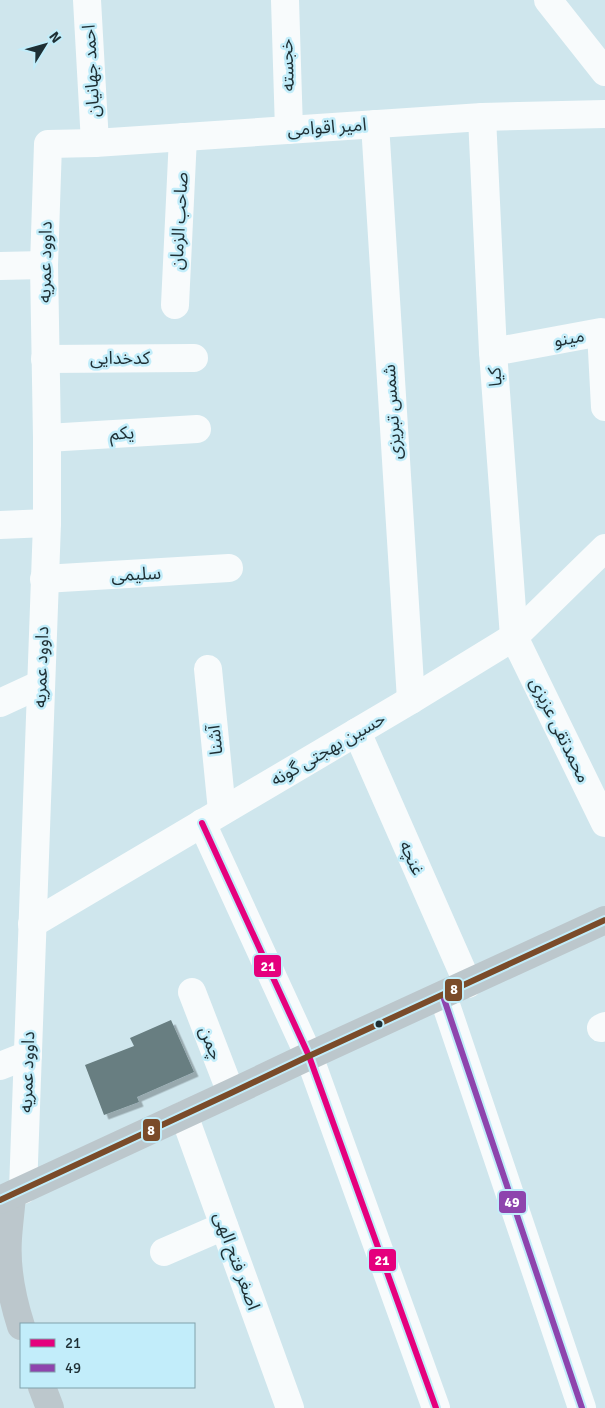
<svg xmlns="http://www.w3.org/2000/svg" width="605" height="1408" font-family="Signika,'Noto Sans Arabic',sans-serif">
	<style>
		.building { fill: #687e81; filter: url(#shadow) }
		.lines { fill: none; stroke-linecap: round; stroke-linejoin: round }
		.minor { stroke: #f8fbfc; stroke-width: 28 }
		.major { stroke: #bcc7cc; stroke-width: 28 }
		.bus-1-casing { stroke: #c2edfa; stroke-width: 10 }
		.bus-2-casing { stroke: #c2edfa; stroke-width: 10 }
		.bus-3-casing { stroke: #c2edfa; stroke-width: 10 }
		.bus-1 { stroke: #e5007d; stroke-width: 6 }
		.bus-2 { stroke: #8e44ad; stroke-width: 6 }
		.bus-3 { stroke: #7a4b2a; stroke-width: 6 }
		.bus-dot { fill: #1e2f34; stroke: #c2edfa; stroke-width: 2 }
		.labels { text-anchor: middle; stroke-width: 5; stroke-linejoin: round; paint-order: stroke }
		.street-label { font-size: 18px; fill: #1e2f34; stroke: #c2edfa }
		.line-badge { stroke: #c2edfa; stroke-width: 2 }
		.badge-label { font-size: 14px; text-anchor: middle; font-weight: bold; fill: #fff }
	</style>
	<defs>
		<filter id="shadow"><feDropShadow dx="4.5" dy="4.5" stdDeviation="0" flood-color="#0004"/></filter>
	</defs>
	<rect width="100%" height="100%" fill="#cfe6ed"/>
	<path class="building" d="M171 1020 194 1072 137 1097 139 1102 104 1115 85 1065 134 1046 130 1038Z"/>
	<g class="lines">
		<g class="minor">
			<path d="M87 0 95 143"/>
			<path d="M285 0 289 130"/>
			<path d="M548 0 605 72"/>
			<path d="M482 117 493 352 514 637 605 823"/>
			<path d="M375 124 411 700"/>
			<path d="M0 266 44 265"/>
			<path d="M175 305 183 137"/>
			<path d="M493 352 601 332 605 407"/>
			<path d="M45 359 194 358"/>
			<path d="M47 438 197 429"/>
			<path d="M0 525 47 523"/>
			<path d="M44 579 229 568"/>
			<path d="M208 669 222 811"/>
			<path d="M0 703 41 684"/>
			<path d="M357 732 468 984"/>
			<path d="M202 823 309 1056 436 1408"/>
			<path d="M32 924 411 700 514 637 605 548"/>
			<path d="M192 992 231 1093"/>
			<path d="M443 996 582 1408"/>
			<path d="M601 1028 605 1026"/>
			<path d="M0 1066 28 1055"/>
			<path d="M184 1115 290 1408"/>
			<path d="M23 1190 47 523V438L44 265 48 144 95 143 482 117 605 114"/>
			<path d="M164 1252 224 1226"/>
		</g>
		<g class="major">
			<path d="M12 1195C11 1209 9 1223 8 1238 6 1267 12 1298 21 1326"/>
			<path d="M0 1200 231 1093 309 1056 605 920"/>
			<path d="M42 1387 50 1408"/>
		</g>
		<defs>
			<path id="bus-1" d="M202 823 309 1056 436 1408"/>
			<path id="bus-2" d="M443 996 582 1408"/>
			<path id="bus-3" d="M0 1200 231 1093 309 1056 605 920"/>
		</defs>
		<use href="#bus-1" class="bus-1-casing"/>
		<use href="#bus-2" class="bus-2-casing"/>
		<use href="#bus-3" class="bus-3-casing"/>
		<use href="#bus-1" class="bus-1"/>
		<use href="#bus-2" class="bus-2"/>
		<use href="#bus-3" class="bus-3"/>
	</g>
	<circle class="bus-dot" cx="379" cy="1024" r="4.5"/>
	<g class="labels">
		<g class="street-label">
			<text transform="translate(287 65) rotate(-92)" y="6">خجسته</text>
			<text transform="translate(91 71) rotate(-93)" y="6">احمد جهانیان</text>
			<text transform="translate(327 127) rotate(-4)" y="6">امیر اقوامی</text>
			<text transform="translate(179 221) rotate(-87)" y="6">صاحب الزمان</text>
			<text transform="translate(45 262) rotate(-89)" y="6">داوود عمریه</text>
			<text transform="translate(569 338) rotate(-11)" y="6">مینو</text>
			<text x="120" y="364">کدخدایی</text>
			<text transform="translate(495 377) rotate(-94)" y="6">کیا</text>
			<text transform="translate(392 412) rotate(-94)" y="6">شمس تبریزی</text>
			<text transform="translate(122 433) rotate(-3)" y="6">یکم</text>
			<text transform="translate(136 574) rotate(-3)" y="6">سلیمی</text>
			<text transform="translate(41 667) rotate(-88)" y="6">داوود عمریه</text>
			<text transform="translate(560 730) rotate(64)" y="6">محمدتقی عزیزی</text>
			<text transform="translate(215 740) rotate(-96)" y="6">آشنا</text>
			<text transform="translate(328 749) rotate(-30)" y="6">حسین بهجتی گونه</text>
			<text transform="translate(412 858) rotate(66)" y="6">غنچه</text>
			<text transform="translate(211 1043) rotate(69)" y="6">چمن</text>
			<text transform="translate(27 1072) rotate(-88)" y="6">داوود عمریه</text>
			<text transform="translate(237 1261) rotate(70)" y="6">اصغر فتح الهی</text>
		</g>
	</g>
	<g class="line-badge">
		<rect x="253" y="954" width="29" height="24" rx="5" fill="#e5007d"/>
		<rect x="444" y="978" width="19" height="24" rx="5" fill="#7a4b2a"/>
		<rect x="142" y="1118" width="19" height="24" rx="5" fill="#7a4b2a"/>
		<rect x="498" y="1190" width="29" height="24" rx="5" fill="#8e44ad"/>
		<rect x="368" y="1248" width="29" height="24" rx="5" fill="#e5007d"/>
	</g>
	<g class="badge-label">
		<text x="268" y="971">21</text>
		<text x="454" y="994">8</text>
		<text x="151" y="1135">8</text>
		<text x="512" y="1207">49</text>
		<text x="382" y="1265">21</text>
	</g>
	<rect x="20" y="1323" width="175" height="65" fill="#c2edfa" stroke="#80a1ab"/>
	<rect x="30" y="1339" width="25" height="8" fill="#e5007d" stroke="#80a1ab"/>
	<text x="65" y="1348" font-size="15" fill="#1e2f34">21</text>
	<rect x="30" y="1364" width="25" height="8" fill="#8e44ad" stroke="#80a1ab"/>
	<text x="65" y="1373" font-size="15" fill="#1e2f34">49</text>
	<g transform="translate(45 45) rotate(53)" stroke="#c2edfa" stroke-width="4" paint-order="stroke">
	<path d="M0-4L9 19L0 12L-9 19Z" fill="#1e2f34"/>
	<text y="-8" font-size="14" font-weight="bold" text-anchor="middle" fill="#1e2f34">N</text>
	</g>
</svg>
